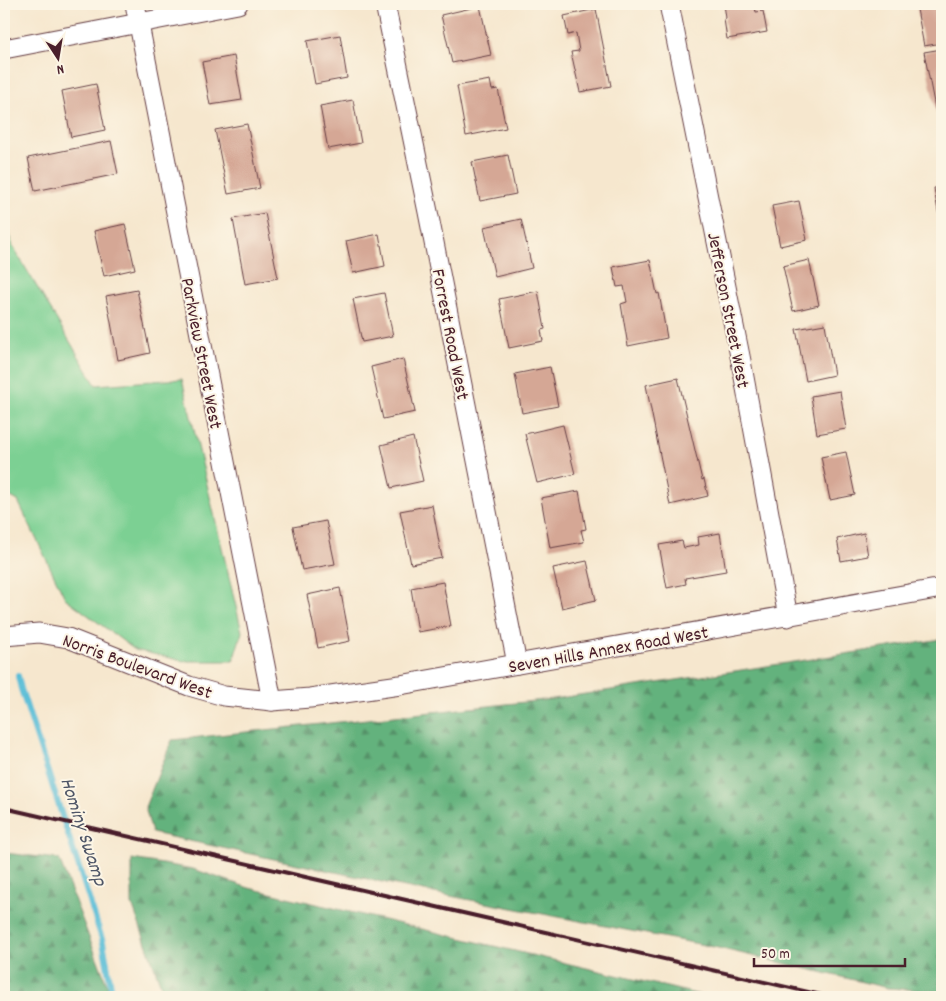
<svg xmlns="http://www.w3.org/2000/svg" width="946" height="1001" font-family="Dekko,sans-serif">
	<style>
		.forest { fill: url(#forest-firs); stroke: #576854 }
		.green { fill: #7bd093; stroke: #62785f }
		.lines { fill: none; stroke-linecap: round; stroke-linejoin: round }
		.stream { stroke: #59bdd7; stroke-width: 6 }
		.building { fill: #d5a795 }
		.minor-casing { stroke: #643d43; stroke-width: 21 }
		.minor { stroke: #fff; stroke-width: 19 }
		.rail { stroke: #4a1f2b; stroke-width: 4 }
		.labels { text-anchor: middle; stroke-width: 4; stroke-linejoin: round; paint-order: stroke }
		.street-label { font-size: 19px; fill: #4a1f2b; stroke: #fcf5e5 }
		.water-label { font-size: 20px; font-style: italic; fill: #4f5667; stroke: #fcf5e5 }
	</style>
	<defs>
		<pattern id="forest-firs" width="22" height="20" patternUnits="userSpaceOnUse" patternTransform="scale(1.25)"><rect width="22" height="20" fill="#64b27d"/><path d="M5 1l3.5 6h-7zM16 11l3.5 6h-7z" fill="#549067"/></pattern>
	</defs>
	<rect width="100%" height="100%" fill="#fcf5e5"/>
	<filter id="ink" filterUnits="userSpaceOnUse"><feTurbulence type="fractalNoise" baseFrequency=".02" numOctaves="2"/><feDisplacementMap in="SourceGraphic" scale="10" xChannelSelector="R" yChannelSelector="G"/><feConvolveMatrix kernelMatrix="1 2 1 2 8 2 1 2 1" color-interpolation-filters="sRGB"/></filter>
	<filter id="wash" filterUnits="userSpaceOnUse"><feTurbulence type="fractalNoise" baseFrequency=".0096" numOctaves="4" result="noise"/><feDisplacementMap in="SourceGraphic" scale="20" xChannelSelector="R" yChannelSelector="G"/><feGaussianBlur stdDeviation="1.12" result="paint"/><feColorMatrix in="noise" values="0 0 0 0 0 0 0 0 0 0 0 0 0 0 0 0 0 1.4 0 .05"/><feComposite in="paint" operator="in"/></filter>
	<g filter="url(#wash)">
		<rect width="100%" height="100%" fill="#f6e7ce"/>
		<g class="forest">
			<path d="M942 639V992L888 988 714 947 424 891 152 833 145 807 172 740 553 699Z"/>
			<path d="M4 853 59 859 112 997H4Z"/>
			<path d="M132 859 193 869 249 888 709 997H165L132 904Z"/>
		</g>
		<path class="green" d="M4 217 13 247 96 385 182 379 242 632 233 661H184L135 650 65 598 18 501 4 493Z"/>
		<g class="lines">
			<path class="stream" d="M18 676 21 689 103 942 113 997"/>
		</g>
		<g id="blocks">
			<g class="building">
				<path d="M724 4H754L756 12 763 11 767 32 727 39 724 19 726 18Z"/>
				<path d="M916 4H942V43L924 46Z"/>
				<path d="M480 6 491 55 452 63 441 15Z"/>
				<path d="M596 9 611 86 580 92 571 52 579 51 576 33 568 35 564 16Z"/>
				<path d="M340 35 347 78 315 84 307 41Z"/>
				<path d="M942 49V111L936 113 924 52Z"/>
				<path d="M234 56 242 100 210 105 202 62Z"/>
				<path d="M490 80 492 90 498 89 506 128 466 136 457 86Z"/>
				<path d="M96 84 105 130 71 137 62 91Z"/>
				<path d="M353 100 361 143 328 149 320 106Z"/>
				<path d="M247 124 260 188 228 194 215 130Z"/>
				<path d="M942 132V144H941L939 133Z"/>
				<path d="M111 141 118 174 35 191 28 158Z"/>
				<path d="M508 155 516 194 480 201 472 162Z"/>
				<path d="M942 187V217H939L934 188Z"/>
				<path d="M799 201 807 240 780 246 772 206Z"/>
				<path d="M265 213 278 278 245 284 233 219Z"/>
				<path d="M521 219 532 268 495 277 484 227Z"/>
				<path d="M125 224 135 269 104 276 94 231Z"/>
				<path d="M379 234 385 266 353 273 346 241Z"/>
				<path d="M650 260 657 294 659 293 667 338 628 346 621 304 627 302 624 286 617 287 613 267Z"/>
				<path d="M809 260 819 305 793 311 783 266Z"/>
				<path d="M137 290 150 353 118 360 106 296Z"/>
				<path d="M538 291 545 329 541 330 543 341 509 348 499 299Z"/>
				<path d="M384 293 393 336 362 342 353 299Z"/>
				<path d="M825 324 834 375 806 381 796 329Z"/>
				<path d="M403 359 415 412 383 419 371 367Z"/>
				<path d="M550 367 558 406 522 413 515 374Z"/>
				<path d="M678 378 702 480 704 479 708 496 670 505 646 385Z"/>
				<path d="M840 391 846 429 817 434 811 396Z"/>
				<path d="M563 425 575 474 537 483 525 434Z"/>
				<path d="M413 437 423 481 391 488 381 445Z"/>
				<path d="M846 452 855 495 830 500 821 457Z"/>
				<path d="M579 491 586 529 581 530 584 542 550 548 541 498Z"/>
				<path d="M432 505 442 558 411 564 400 511Z"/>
				<path d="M326 521 335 564 302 570 293 527Z"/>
				<path d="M720 533 726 571 685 578 686 584 667 588 659 545 682 541 684 548 699 545 698 537Z"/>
				<path d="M864 533 868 556 841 561 837 539Z"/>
				<path d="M587 561 596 600 562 608 553 568Z"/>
				<path d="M443 582 451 626 418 632 411 588Z"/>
				<path d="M340 588 350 641 318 648 307 595Z"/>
			</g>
		</g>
	</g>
	<g filter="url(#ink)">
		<use href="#blocks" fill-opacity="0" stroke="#643d43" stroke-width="1"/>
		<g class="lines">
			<defs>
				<g id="minor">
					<path d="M135 4 272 701"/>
					<path d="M385 4 428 212 517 664"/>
					<path d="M669 4 741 361 788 617"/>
					<path d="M4 49 238 4"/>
					<path d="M4 636 39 633 68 638 189 686 224 696 272 701 310 698 400 685 942 588"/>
				</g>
			</defs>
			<use href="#minor" class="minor-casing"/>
			<use href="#minor" class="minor"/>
			<path class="rail" d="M4 808 830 997"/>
		</g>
	</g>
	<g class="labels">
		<g class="street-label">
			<text transform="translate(730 310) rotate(79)" y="7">Jefferson Street West</text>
			<text transform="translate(452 334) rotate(79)" y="7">Forrest Road West</text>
			<text transform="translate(203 353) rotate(79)" y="7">Parkview Street West</text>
			<text transform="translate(608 648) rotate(-10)" y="7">Seven Hills Annex Road West</text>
			<text transform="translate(138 665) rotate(20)" y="7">Norris Boulevard West</text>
		</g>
		<g class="water-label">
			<text transform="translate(85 831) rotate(72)" y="7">Hominy Swamp</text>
		</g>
	</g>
	<rect width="946" height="1001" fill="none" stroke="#fcf5e5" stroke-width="20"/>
	<g transform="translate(58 58) rotate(168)" stroke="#fcf5e5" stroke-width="4" paint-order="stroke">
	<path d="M0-4L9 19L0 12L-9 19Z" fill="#4a1f2b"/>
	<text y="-8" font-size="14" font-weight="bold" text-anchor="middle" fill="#4a1f2b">N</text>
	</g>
	<path d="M754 958v8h151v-8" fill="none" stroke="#4a1f2b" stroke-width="2.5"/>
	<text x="761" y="958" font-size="15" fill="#4a1f2b" stroke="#fcf5e5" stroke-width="4" paint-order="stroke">50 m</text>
</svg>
